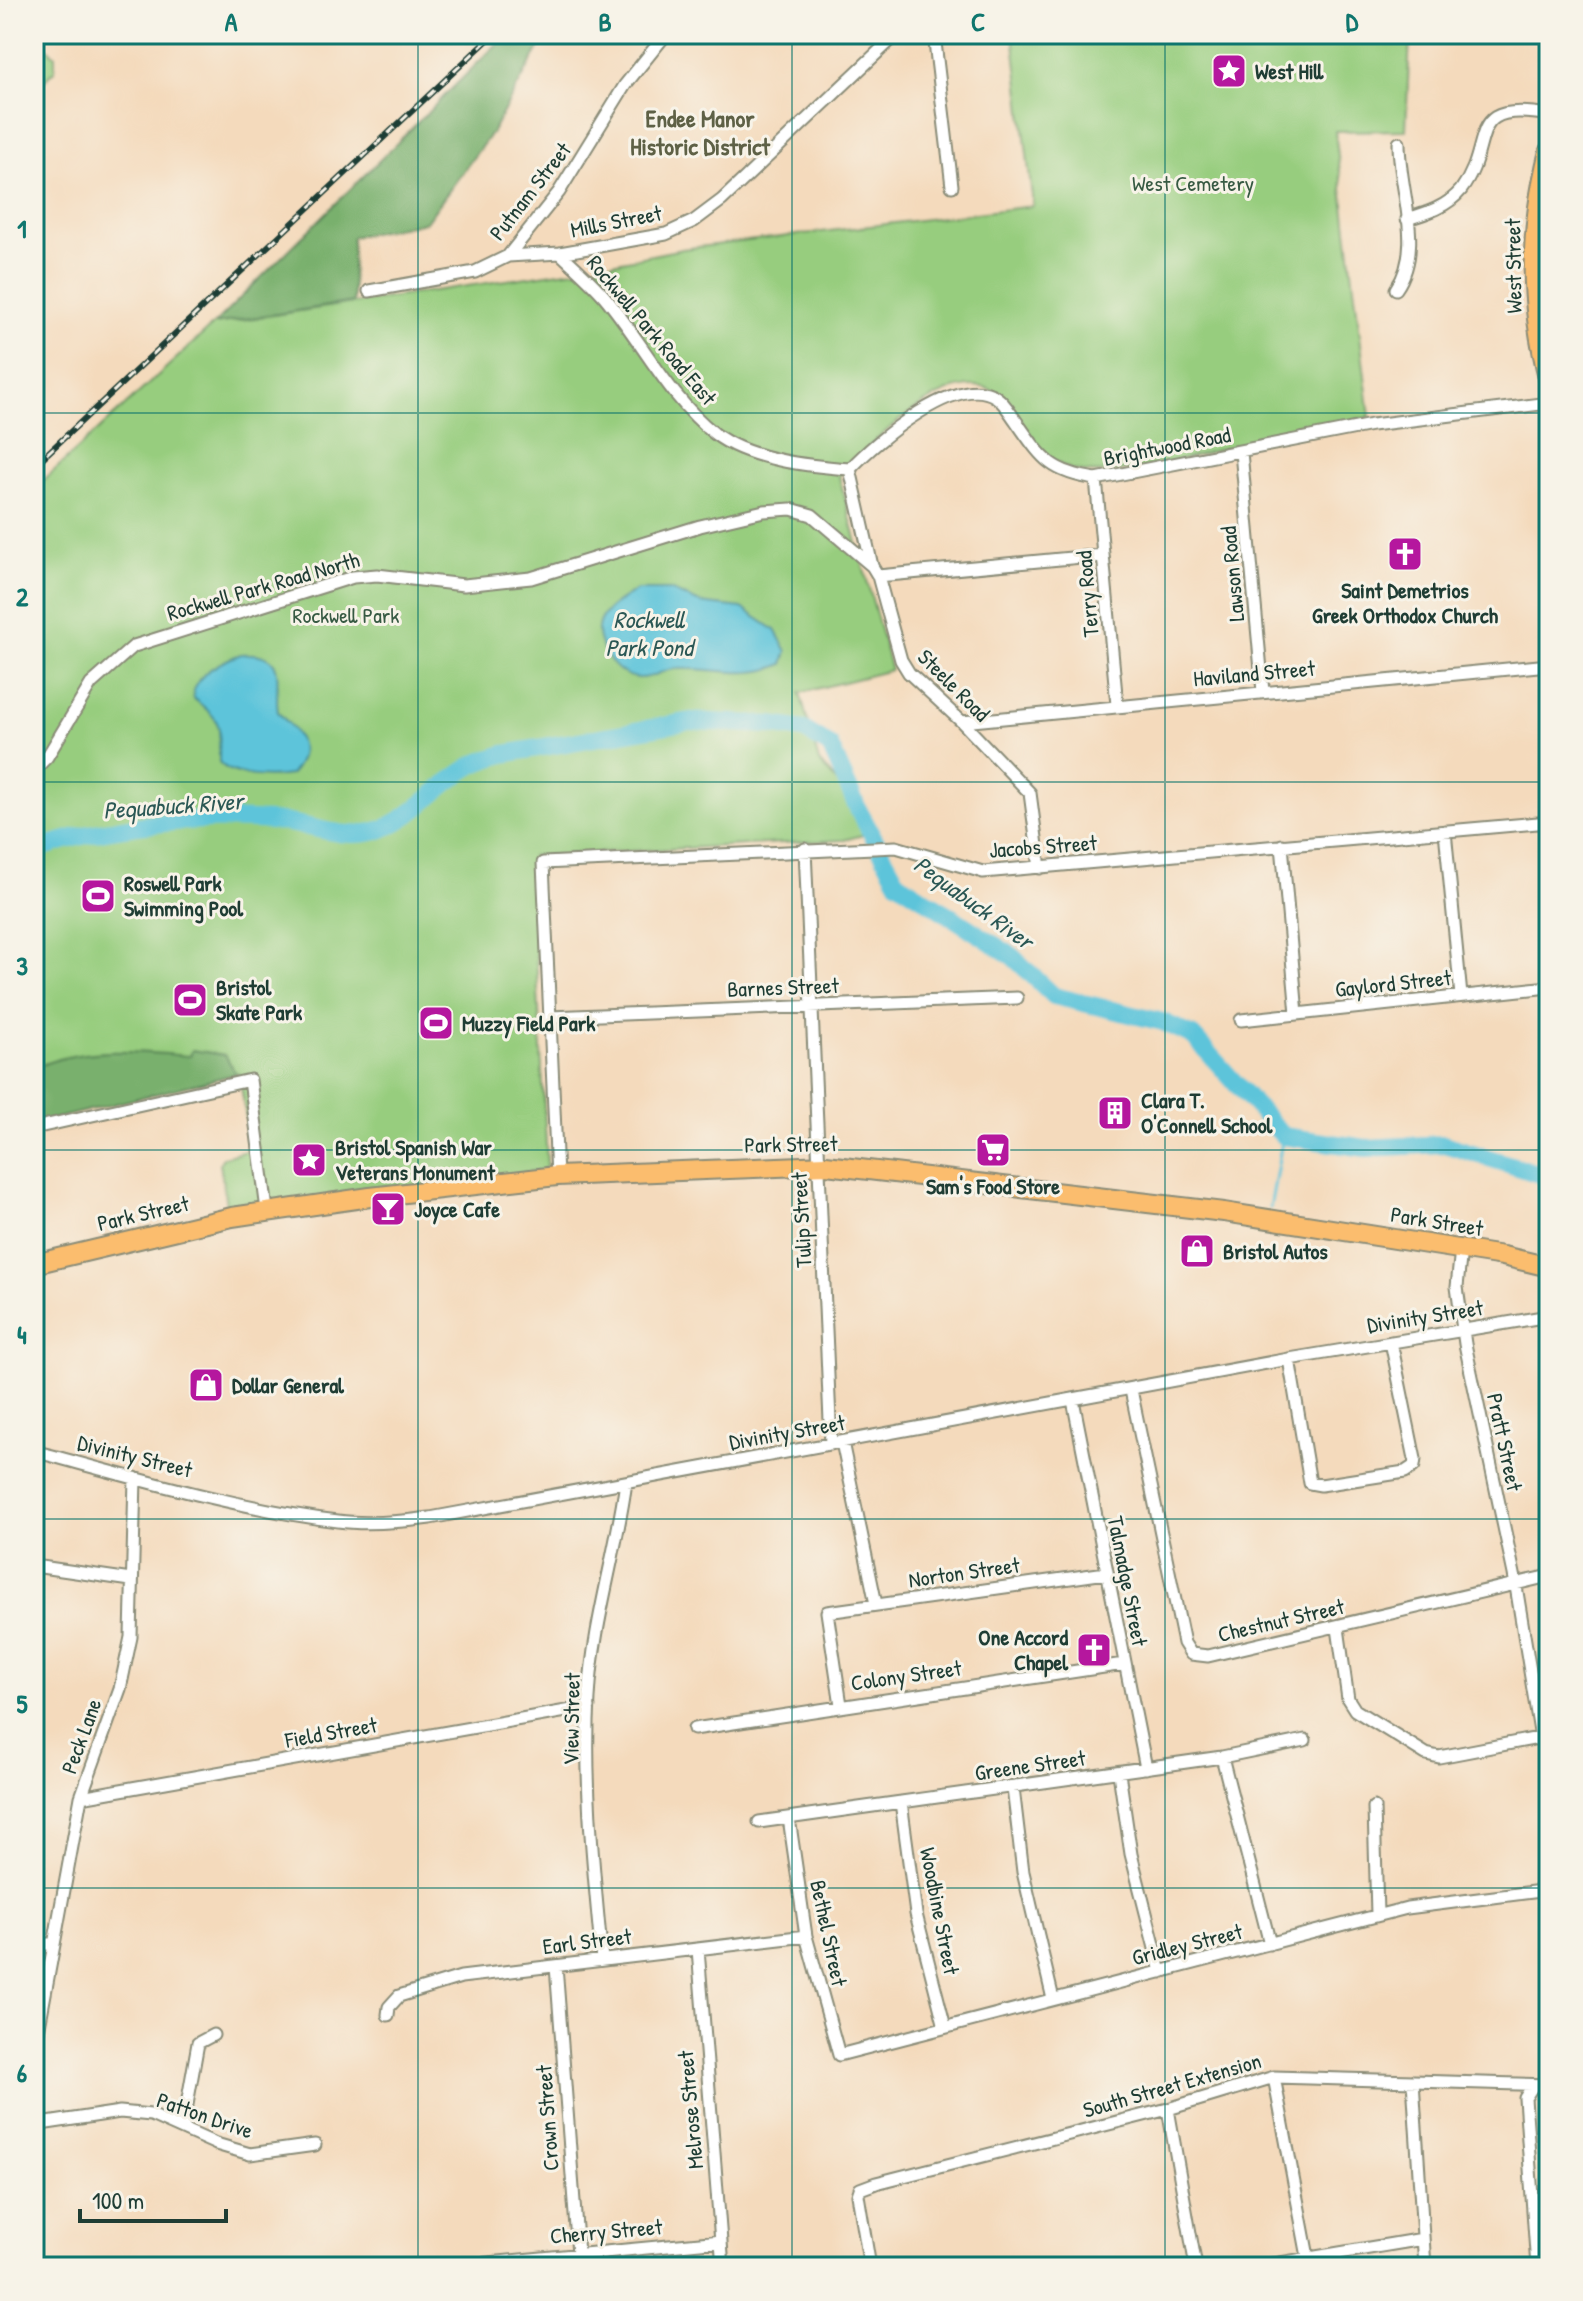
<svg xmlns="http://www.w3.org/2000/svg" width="1583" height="2301" font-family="'Patrick Hand',sans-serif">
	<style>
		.industrial { fill: #c3c6b9 }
		.green { fill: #97cd7e; stroke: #5b8559; stroke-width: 2 }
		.forest { fill: #79b06d; stroke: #4c7650; stroke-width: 2 }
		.water { fill: #5dc4da; stroke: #3e8087; stroke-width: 2 }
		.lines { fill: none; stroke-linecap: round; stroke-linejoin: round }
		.stream { stroke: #5dc4da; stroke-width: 3 }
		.river { stroke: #5dc4da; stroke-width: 18 }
		.minor-casing { stroke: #8a8c78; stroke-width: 15 }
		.primary-casing { stroke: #8a8c78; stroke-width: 22 }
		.trunk-casing { stroke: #8a8c78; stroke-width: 22 }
		.minor { stroke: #fff; stroke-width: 11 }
		.primary { stroke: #fbbd6e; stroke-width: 18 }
		.trunk { stroke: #fbbd6e; stroke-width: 18 }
		.rail-casing { stroke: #1f3d34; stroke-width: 6 }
		.rail { stroke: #f7f3e8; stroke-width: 3; stroke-dasharray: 9; stroke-linecap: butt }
		.grid { fill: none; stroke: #0f766e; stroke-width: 2; stroke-opacity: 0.55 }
		.labels { text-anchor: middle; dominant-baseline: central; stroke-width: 6; stroke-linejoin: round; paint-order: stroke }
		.poi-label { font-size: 22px; font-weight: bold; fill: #1f3d34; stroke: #f7f3e8; text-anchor: start }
		.park-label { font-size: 22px; fill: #375a43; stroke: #f7f3e8 }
		.street-label { font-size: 22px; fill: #1f3d34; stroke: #f7f3e8 }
		.neighbourhood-label { font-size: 24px; font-weight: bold; fill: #5e6146; stroke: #f7f3e8 }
		.water-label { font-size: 24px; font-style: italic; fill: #2b5855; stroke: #f7f3e8 }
		.neatline { fill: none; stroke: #0f766e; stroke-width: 3 }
		.grid-label { font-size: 26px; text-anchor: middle; font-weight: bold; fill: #0f766e }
	</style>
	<rect width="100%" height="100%" fill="#f7f3e8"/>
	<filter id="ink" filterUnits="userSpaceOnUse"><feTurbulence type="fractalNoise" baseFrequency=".0125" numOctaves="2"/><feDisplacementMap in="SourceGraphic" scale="16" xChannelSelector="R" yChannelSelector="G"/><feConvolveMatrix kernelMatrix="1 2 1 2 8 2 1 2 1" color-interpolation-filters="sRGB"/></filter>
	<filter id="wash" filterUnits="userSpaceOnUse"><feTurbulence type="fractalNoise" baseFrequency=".006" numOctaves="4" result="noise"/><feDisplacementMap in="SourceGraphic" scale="32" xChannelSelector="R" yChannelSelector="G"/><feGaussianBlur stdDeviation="1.8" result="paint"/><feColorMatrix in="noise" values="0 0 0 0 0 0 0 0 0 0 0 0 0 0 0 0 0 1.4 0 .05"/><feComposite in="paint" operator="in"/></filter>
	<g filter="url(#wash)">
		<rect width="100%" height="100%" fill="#f4dabc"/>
		<!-- industrial -->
		<path class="industrial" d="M 1549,183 L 1549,396 L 1544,397 L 1528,322 L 1525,225 L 1532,184 Z"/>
		<!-- green -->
		<path class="green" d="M 34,34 L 55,56 L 55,70 L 38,87 L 34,87 Z
			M 1013,34 L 1410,34 L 1406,130 L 1335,131 L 1370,417 C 1329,425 1286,433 1245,443 C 1197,454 1132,477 1083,472 C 1044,468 1027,425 1004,400 C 960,351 869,445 839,476 L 891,670 L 800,693 L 819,762 L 856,803 L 863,835 L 844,840 L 531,856 L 547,1164 L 544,1170 L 227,1212 L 220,1163 L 223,1157 L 251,1150 L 239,1073 L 34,1123 L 34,489 L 214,324 L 587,268 L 682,249 L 1033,206 Z"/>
		<!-- forest -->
		<path class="forest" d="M 507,34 L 547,34 L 492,132 L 426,222 L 352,237 L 353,302 L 214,324 Z
			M 192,1050 L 225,1055 L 236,1074 L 34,1124 L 34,1068 C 83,1045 137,1052 190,1056 Z"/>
		<!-- water -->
		<path class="water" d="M 637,590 L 670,590 L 700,603 L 742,608 L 775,630 L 787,651 L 783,664 C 747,681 711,666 674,669 C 662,670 652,679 639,678 C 626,677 616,669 609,659 C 583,622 606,609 637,590 Z
			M 241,654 C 292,651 273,683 278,712 C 297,733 314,749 290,775 C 271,778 232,778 219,762 C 219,724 225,723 193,698 C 192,675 222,661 241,654 Z"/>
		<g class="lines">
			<!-- stream -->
			<path class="stream" d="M 1270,1208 L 1283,1136"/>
			<!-- river -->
			<path class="river" d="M 34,851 C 99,824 212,815 282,822 C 313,826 341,839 373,832 C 412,822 440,782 475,764 C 484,760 494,757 504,754 L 691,721 L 771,725 L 804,730 L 830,746 L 859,811 L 898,882 L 1012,956 L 1054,996 L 1163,1022 L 1193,1036 L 1283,1136 L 1366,1148 L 1444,1144 L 1549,1177"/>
		</g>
	</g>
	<g filter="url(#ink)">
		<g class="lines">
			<defs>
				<path id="minor" d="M 934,34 L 952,186
					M 1407,219 C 1427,213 1447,207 1461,190 C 1496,143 1462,100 1549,115
					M 560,253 C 575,267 590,280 604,296 C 642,341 668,397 715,434 C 749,460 809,466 850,469
					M 508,256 L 560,253 L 666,234 L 694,221 L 722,200 L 897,34
					M 1396,289 C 1425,248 1399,191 1399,143
					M 369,291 L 475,272 L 508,256 L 559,192 L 625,85 L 666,34
					M 1241,452 L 1263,692
					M 850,469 C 876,441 958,371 996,397 C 1005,403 1010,413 1016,421 C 1042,458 1049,472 1096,479 L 1372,425 L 1549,403
					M 850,469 L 872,566 L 878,576 L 901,660 L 909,673 L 962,722 L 1030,793 L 1040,868
					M 1096,479 L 1117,705
					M 878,576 L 1103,555
					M 962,722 L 1549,665
					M 34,770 L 47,757 L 91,684 L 134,646 L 353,577 L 377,575 L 464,585 L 531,578 L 700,526 L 764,511 L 791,509 L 812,515 L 872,566
					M 1445,831 L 1461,996
					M 1282,845 L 1297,1014
					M 805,849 L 831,1444
					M 550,1017 L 1017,998
					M 1241,1020 L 1549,987
					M 34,1128 L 250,1080 L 267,1210
					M 557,1176 L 543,863 L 896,847 L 983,872 L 1549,822
					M 1461,1249 L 1457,1287 L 1465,1344 L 1514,1574 L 1541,1738
					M 1289,1359 L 1310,1483 L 1321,1485 L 1405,1472 L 1414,1466 L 1415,1459 L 1391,1342
					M 1131,1390 L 1184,1643 L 1191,1654 L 1208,1656 L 1549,1576
					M 1073,1400 L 1146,1768
					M 842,1442 L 876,1604
					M 34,1451 C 131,1477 239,1509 338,1521 C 368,1525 400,1522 430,1518 L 1289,1359 L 1549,1316
					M 34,1566 L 131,1580
					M 1338,1628 L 1348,1699 L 1355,1710 L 1426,1754 L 1439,1757 L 1549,1736
					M 841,1705 L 827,1612 L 1106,1573
					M 694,1729 L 1124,1664
					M 1222,1757 L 1270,1944
					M 1119,1773 L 1131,1854 L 1161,1972
					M 1013,1788 L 1023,1872 L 1053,1999
					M 81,1797 L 589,1707
					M 901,1802 L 916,1914 L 945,2027
					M 1374,1807 L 1377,1915
					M 789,1818 L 806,1936 L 839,2055 L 1407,1908 L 1549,1890
					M 759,1822 L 1222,1757 L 1305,1740
					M 34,1944 L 52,1944
					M 698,1949 L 723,2267
					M 602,1960 C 594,1874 584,1784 589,1698 C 593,1624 616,1555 626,1482
					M 556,1966 L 579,2267
					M 388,2015 L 389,2007 L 399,1996 L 461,1977 L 806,1936
					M 34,2054 L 81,1797 L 120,1689 L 131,1637 L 135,1478
					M 1274,2077 L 1308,2257
					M 1413,2081 L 1425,2267
					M 1532,2087 L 1525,2098 L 1537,2267
					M 1168,2109 L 1196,2267
					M 34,2125 L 120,2112 L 151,2115 L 216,2144 L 250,2154 L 315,2145
					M 183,2127 L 198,2043 L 213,2035
					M 446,2267 L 721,2241
					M 870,2267 L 858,2195 L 860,2189 L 876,2183 L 1168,2109 L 1274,2077 L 1549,2085
					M 1256,2267 L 1423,2239"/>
				<path id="primary" d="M 1549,151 C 1529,232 1528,299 1549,381"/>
				<path id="trunk" d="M 34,1264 L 232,1217 L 370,1197 L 557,1176 L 826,1165 L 1224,1212 L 1503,1256 L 1549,1267"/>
			</defs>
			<!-- minor casing -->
			<use href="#minor" class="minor-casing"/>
			<!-- primary casing -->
			<use href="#primary" class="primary-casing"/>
			<!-- trunk casing -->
			<use href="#trunk" class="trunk-casing"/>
			<!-- minor -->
			<use href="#minor" class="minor"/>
			<!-- primary -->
			<use href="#primary" class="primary"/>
			<!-- trunk -->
			<use href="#trunk" class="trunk"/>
			<defs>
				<path id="rail" d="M 34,466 L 494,34"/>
			</defs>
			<!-- rail casing -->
			<use href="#rail" class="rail-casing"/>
			<!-- rail -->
			<use href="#rail" class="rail"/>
		</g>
	</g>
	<!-- grid -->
	<path class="grid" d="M 418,34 L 418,2267M 792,34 L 792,2267M 1165,34 L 1165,2267M 34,413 L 1549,413M 34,782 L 1549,782M 34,1150 L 1549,1150M 34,1519 L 1549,1519M 34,1888 L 1549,1888"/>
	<!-- icons -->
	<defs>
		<symbol id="sight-square" viewBox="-11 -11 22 22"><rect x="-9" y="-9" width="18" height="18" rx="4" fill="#b5179e" stroke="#f7f3e8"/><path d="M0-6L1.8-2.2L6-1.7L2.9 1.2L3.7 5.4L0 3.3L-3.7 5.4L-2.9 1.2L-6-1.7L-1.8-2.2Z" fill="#fff"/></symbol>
		<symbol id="church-square" viewBox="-11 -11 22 22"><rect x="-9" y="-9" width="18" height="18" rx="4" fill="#b5179e" stroke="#f7f3e8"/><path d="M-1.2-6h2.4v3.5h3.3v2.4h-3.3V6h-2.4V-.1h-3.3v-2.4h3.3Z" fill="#fff"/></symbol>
		<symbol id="stadium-square" viewBox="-11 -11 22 22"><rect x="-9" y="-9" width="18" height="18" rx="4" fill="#b5179e" stroke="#f7f3e8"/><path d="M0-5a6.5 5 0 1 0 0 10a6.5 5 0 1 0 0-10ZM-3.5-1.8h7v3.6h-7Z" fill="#fff"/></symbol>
		<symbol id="building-square" viewBox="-11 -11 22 22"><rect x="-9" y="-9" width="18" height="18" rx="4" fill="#b5179e" stroke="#f7f3e8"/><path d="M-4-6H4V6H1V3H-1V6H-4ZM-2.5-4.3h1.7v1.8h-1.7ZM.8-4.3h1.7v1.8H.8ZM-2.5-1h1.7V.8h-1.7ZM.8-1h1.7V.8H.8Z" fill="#fff"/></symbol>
		<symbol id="supermarket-square" viewBox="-11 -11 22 22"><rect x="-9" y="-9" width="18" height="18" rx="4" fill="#b5179e" stroke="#f7f3e8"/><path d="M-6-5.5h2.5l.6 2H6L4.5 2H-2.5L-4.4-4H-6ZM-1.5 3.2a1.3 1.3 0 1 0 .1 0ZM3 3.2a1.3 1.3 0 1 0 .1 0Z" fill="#fff"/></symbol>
		<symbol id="bar-square" viewBox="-11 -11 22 22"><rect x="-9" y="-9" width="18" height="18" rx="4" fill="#b5179e" stroke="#f7f3e8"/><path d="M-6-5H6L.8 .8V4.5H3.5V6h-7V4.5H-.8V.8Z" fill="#fff"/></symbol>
		<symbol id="shop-square" viewBox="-11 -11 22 22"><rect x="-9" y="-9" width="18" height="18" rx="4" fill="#b5179e" stroke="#f7f3e8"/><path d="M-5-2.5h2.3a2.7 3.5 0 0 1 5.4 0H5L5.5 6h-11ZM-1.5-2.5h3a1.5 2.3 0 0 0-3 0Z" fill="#fff"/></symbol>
	</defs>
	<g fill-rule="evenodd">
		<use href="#sight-square" x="1209" y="51" width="40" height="40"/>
		<use href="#church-square" x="1385" y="534" width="40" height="40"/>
		<use href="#stadium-square" x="78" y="876" width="40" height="40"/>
		<use href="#stadium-square" x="170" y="980" width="40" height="40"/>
		<use href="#stadium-square" x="416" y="1003" width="40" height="40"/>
		<use href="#building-square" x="1095" y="1093" width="40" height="40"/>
		<use href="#supermarket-square" x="973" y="1130" width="40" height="40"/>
		<use href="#sight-square" x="289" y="1140" width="40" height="40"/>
		<use href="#bar-square" x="368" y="1189" width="40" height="40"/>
		<use href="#shop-square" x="1177" y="1231" width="40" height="40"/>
		<use href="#shop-square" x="186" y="1365" width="40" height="40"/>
		<use href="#church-square" x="1074" y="1630" width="40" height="40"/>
	</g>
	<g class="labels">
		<!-- poi labels -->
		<g class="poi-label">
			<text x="1255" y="71">West Hill</text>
			<text x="1405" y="590" text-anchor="middle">Saint Demetrios<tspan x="1405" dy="25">Greek Orthodox Church</tspan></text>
			<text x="124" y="883">Roswell Park<tspan x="124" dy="25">Swimming Pool</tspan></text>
			<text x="216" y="987">Bristol<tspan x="216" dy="25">Skate Park</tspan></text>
			<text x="462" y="1023">Muzzy Field Park</text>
			<text x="1141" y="1100">Clara T.<tspan x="1141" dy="25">O'Connell School</tspan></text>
			<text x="335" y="1147">Bristol Spanish War<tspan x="335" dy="25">Veterans Monument</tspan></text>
			<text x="993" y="1186" text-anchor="middle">Sam's Food Store</text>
			<text x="414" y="1209">Joyce Cafe</text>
			<text x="1223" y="1251">Bristol Autos</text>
			<text x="232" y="1385">Dollar General</text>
			<text x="1068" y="1637" text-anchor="end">One Accord<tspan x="1068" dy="25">Chapel</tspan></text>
		</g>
		<!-- park labels -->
		<g class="park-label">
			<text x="1193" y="183">West Cemetery</text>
			<text x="346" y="615">Rockwell Park</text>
		</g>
		<!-- street labels -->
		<g class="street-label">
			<text transform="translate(530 191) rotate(-52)">Putnam Street</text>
			<text transform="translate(616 221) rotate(-11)">Mills Street</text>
			<text transform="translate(1513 266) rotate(-91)">West Street</text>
			<text transform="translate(652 330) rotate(50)">Rockwell Park Road East</text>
			<text transform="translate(1167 446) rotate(-11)">Brightwood Road</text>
			<text transform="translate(1232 574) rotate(-95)">Lawson Road</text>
			<text transform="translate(263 586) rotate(-16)">Rockwell Park Road North</text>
			<text transform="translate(1087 594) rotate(-95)">Terry Road</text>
			<text transform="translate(1254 673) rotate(-5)">Haviland Street</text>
			<text transform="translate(954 685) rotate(45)">Steele Road</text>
			<text transform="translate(1043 846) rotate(-4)">Jacobs Street</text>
			<text transform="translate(1393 983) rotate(-6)">Gaylord Street</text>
			<text transform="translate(783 987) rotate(-2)">Barnes Street</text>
			<text transform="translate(791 1144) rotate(-1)">Park Street</text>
			<text transform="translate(143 1213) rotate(-13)">Park Street</text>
			<text transform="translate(801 1220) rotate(-93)">Tulip Street</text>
			<text transform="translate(1437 1221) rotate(9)">Park Street</text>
			<text transform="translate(1425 1316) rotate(-9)">Divinity Street</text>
			<text transform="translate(787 1432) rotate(-10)">Divinity Street</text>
			<text transform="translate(1505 1442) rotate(78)">Pratt Street</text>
			<text transform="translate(135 1456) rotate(14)">Divinity Street</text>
			<text transform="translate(964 1572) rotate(-8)">Norton Street</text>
			<text transform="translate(1128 1581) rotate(79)">Talmadge Street</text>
			<text transform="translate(1281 1620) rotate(-13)">Chestnut Street</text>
			<text transform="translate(906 1675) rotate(-8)">Colony Street</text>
			<text transform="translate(571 1719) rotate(-89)">View Street</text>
			<text transform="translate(331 1732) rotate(-10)">Field Street</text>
			<text transform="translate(81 1736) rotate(-70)">Peck Lane</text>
			<text transform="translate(1030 1765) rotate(-8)">Greene Street</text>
			<text transform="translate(940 1911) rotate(79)">Woodbine Street</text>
			<text transform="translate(829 1933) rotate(78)">Bethel Street</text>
			<text transform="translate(587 1941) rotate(-7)">Earl Street</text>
			<text transform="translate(1187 1944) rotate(-14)">Gridley Street</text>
			<text transform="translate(1172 2085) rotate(-16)">South Street Extension</text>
			<text transform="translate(690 2110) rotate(-95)">Melrose Street</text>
			<text transform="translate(205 2115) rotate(19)">Patton Drive</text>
			<text transform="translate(547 2118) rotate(-94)">Crown Street</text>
			<text transform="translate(606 2231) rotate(-5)">Cherry Street</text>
		</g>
		<!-- neighbourhood labels -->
		<g class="neighbourhood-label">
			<text x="700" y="118">Endee Manor<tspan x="700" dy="28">Historic District</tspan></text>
		</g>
		<!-- water labels -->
		<g class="water-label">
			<text x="649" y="619">Rockwell<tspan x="649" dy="28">Park Pond</tspan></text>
			<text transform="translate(173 805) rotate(-4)">Pequabuck River</text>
			<text transform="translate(974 902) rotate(36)">Pequabuck River</text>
		</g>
	</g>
	<!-- margin -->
	<rect width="1583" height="2301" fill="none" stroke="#f7f3e8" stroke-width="88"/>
	<!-- scale -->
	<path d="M80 2209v12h146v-12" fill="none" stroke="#1f3d34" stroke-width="4"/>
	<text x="92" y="2209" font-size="24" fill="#1f3d34" stroke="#f7f3e8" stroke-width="6" paint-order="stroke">100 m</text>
	<rect x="44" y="44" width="1495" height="2213" class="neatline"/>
	<g class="grid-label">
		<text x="231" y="31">A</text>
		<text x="605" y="31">B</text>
		<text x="978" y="31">C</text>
		<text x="1352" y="31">D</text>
		<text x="22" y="238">1</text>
		<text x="22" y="606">2</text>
		<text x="22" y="975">3</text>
		<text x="22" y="1344">4</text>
		<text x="22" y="1713">5</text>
		<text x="22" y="2082">6</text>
	</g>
</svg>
